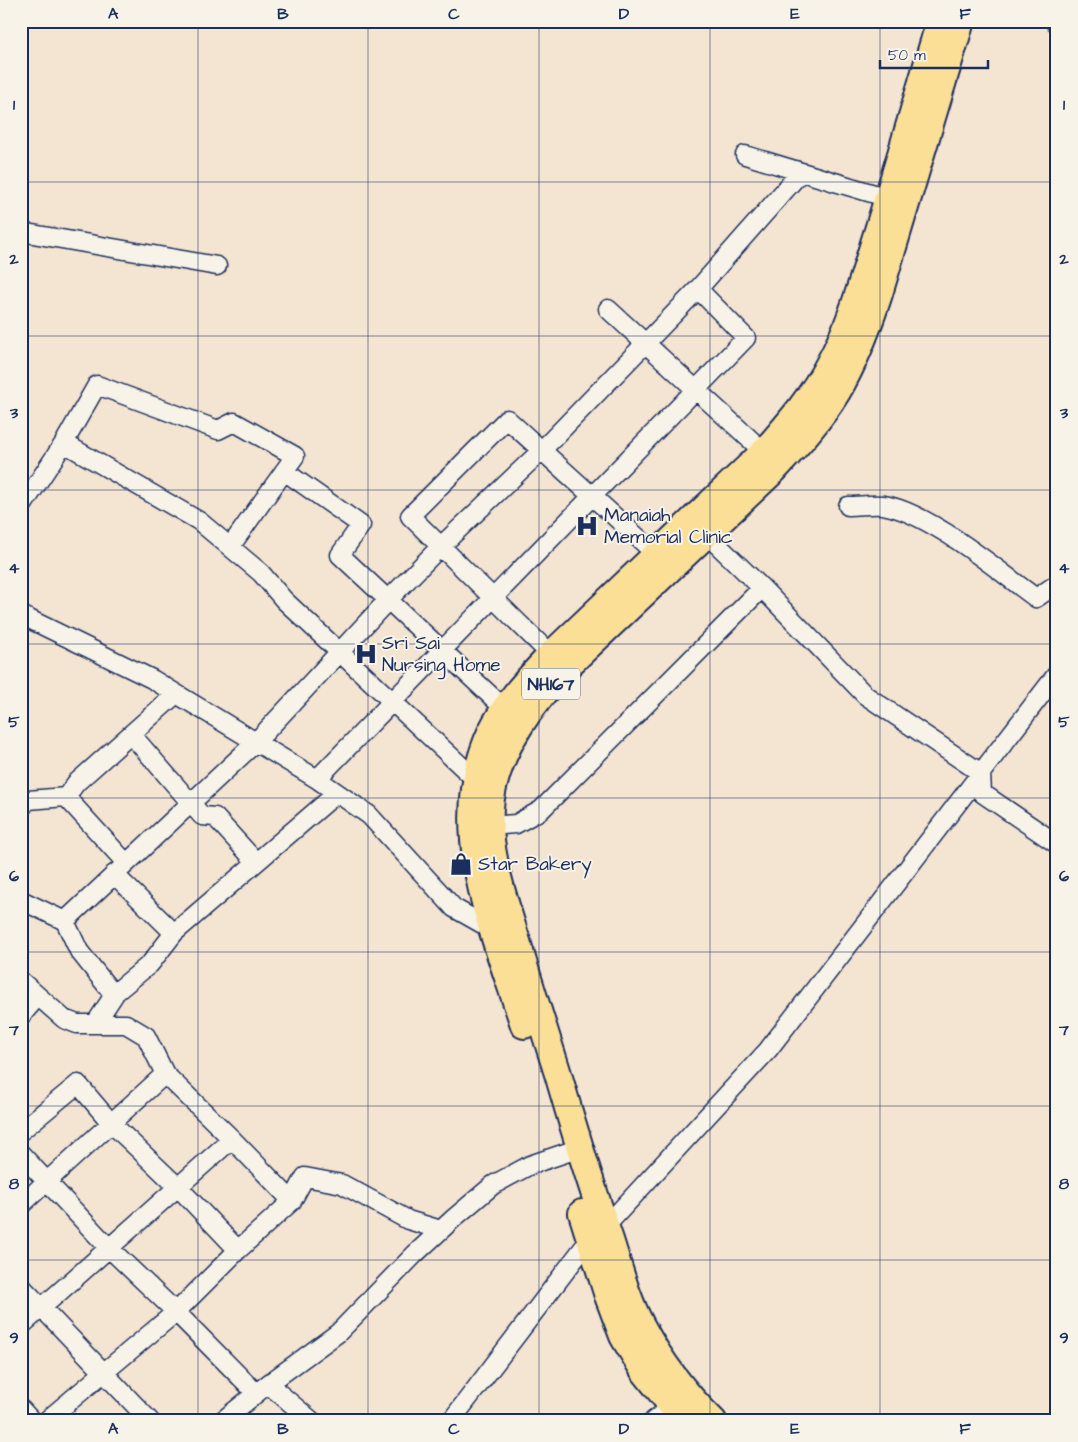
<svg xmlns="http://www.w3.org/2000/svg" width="1078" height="1442" font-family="'Architects Daughter',sans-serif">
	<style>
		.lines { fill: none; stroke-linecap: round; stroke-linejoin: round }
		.minor-casing { stroke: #1b2f5e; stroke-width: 21 }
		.highway-casing { stroke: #1b2f5e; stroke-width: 30 }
		.minor { stroke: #f7f3e8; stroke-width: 18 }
		.highway { stroke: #fbdf96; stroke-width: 26 }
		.grid { fill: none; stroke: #1b2f5e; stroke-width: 1; stroke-opacity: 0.55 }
		.labels { text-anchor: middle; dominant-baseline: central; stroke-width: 4; stroke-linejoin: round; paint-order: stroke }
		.shield { fill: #f7f3e8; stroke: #5d6a87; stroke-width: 1 }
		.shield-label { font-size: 18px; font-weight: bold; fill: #1b2f5e }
		.poi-label { font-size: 19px; fill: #1b2f5e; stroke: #f7f3e8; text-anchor: start }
		.neatline { fill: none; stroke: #1b2f5e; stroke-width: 2 }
		.grid-label { font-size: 16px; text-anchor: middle; font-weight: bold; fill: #1b2f5e }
	</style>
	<rect width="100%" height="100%" fill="#f4e4d2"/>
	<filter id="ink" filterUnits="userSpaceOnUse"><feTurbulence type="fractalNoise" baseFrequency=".02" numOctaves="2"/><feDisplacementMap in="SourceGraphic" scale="10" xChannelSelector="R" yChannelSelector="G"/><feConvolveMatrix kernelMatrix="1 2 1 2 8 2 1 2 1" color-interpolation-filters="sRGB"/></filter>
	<g filter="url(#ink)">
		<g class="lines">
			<defs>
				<path id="minor" d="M 1054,21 L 1057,22
					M 745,155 L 888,198
					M 21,232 L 217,266
					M 608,309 L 764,452
					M 64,443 L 199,521 L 261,573 L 284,600 L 475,779
					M 284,471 L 361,525 L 340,555 L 505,709
					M 848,506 C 859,506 872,504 883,505 C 929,512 997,570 1036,598 L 1054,586 L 1057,587
					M 21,508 L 64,443 L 97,385 L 218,430 L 234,422 L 295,456 L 230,547
					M 700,528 L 762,588 L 865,695 L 981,773 L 982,793 L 1057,844
					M 21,615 L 152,679 L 317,779 L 369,815 L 454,908 L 493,930
					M 551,655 L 410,516 L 507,419 L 656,554
					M 131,734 L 202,816 L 215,817 L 256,862
					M 317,779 L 746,338 L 698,289
					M 66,797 L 126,863
					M 21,808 L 28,800 L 66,797 L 76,783 L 176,694
					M 490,826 L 516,824 L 541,810 L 762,588
					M 114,874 L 174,933
					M 21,900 L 65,921 L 79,951 L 114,995
					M 65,921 L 256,742 L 388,600 L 440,547 L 542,450 L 698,289 L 800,173
					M 21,981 L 64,1019 L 77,1024 L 126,1024 L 146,1036 L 165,1074 L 232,1139 L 292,1201
					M 21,1016 L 38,996
					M 95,1024 L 116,992 L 150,964 L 174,933 L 337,793
					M 21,1131 L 78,1084 L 111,1123 L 178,1187 L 238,1250 L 292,1201 L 305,1177 L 342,1184 L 408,1220 L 441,1230
					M 21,1154 L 109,1248 L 176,1312 L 238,1250
					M 21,1205 L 165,1074
					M 605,1227 L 768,1050 L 1057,674
					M 21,1286 L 150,1421
					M 21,1326 L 232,1139
					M 268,1384 L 312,1421
					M 21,1409 L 32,1421
					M 46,1421 L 176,1312 L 256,1393
					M 222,1421 L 268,1384 L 338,1333 L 415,1254 L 454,1218 L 493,1185 L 530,1165 L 580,1148
					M 451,1421 L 590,1239
					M 653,1421 L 671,1407"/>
				<path id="highway" d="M 524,1025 C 494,933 447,828 491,732 C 505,703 529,678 551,655 L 764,452 C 788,424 812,397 829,364 C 851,325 862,282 875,240 C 898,167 918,94 940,21
					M 582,1213 L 608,1296 L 623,1336 L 644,1371 L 684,1421
					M 713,1421 C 684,1393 660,1361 641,1325 C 627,1299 619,1268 610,1240 C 591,1185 574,1130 558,1074 C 545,1032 531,990 519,948 C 505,902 484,846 491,798 C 499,747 532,704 566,667 L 775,469 C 797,445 820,420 837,392 C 855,362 867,330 878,297 L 961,21"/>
			</defs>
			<!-- minor casing -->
			<use href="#minor" class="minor-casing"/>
			<!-- highway casing -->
			<use href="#highway" class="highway-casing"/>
			<!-- minor -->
			<use href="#minor" class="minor"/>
			<!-- highway -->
			<use href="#highway" class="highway"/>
		</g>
	</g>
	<!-- grid -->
	<path class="grid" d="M 198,21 L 198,1421M 368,21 L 368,1421M 539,21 L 539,1421M 710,21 L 710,1421M 880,21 L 880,1421M 21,182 L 1057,182M 21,336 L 1057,336M 21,490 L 1057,490M 21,644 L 1057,644M 21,798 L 1057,798M 21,952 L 1057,952M 21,1106 L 1057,1106M 21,1260 L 1057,1260"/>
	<!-- icons -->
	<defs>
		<symbol id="hospital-bare" viewBox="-9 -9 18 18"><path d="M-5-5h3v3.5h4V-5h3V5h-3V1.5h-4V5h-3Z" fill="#1b2f5e" stroke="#f7f3e8" stroke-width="2.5" paint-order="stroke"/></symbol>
		<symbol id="shop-bare" viewBox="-9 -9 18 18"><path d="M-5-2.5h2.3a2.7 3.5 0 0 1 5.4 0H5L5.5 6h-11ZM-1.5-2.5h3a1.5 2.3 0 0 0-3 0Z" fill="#1b2f5e" stroke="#f7f3e8" stroke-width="2.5" paint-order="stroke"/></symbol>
	</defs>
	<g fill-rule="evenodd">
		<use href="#hospital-bare" x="571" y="510" width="32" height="32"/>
		<use href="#hospital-bare" x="350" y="638" width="32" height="32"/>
		<use href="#shop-bare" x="445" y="848" width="32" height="32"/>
	</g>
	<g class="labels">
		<!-- shield labels -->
		<rect class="shield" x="522" y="668.5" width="58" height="31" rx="4"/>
		<g class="shield-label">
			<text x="551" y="684">NH167</text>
		</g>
		<!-- poi labels -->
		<g class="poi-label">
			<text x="604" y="515">Manaiah<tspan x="604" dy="22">Memorial Clinic</tspan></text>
			<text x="382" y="643">Sri Sai<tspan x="382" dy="22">Nursing Home</tspan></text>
			<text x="478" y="864">Star Bakery</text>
		</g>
	</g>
	<!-- margin -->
	<rect width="1078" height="1442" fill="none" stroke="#f7f3e8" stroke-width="55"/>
	<!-- scale -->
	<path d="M880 60v8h108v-8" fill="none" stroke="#1b2f5e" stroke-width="2.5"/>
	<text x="888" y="60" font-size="15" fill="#1b2f5e" stroke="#f7f3e8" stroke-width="4" paint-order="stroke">50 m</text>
	<rect x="28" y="28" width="1022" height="1386" class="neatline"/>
	<g class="grid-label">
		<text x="113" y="19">A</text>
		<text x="283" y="19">B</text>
		<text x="454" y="19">C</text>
		<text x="624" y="19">D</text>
		<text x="795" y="19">E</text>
		<text x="965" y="19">F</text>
		<text x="14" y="110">1</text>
		<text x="1064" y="110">1</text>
		<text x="14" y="264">2</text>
		<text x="1064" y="264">2</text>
		<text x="14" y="418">3</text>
		<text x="1064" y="418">3</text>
		<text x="14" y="573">4</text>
		<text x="1064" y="573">4</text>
		<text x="14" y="727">5</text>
		<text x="1064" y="727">5</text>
		<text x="14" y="881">6</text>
		<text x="1064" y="881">6</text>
		<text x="14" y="1035">7</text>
		<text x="1064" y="1035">7</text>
		<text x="14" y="1189">8</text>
		<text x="1064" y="1189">8</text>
		<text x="14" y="1343">9</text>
		<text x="1064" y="1343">9</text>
		<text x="113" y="1434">A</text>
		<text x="283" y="1434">B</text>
		<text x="454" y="1434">C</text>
		<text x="624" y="1434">D</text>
		<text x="795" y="1434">E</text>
		<text x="965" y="1434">F</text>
	</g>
</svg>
